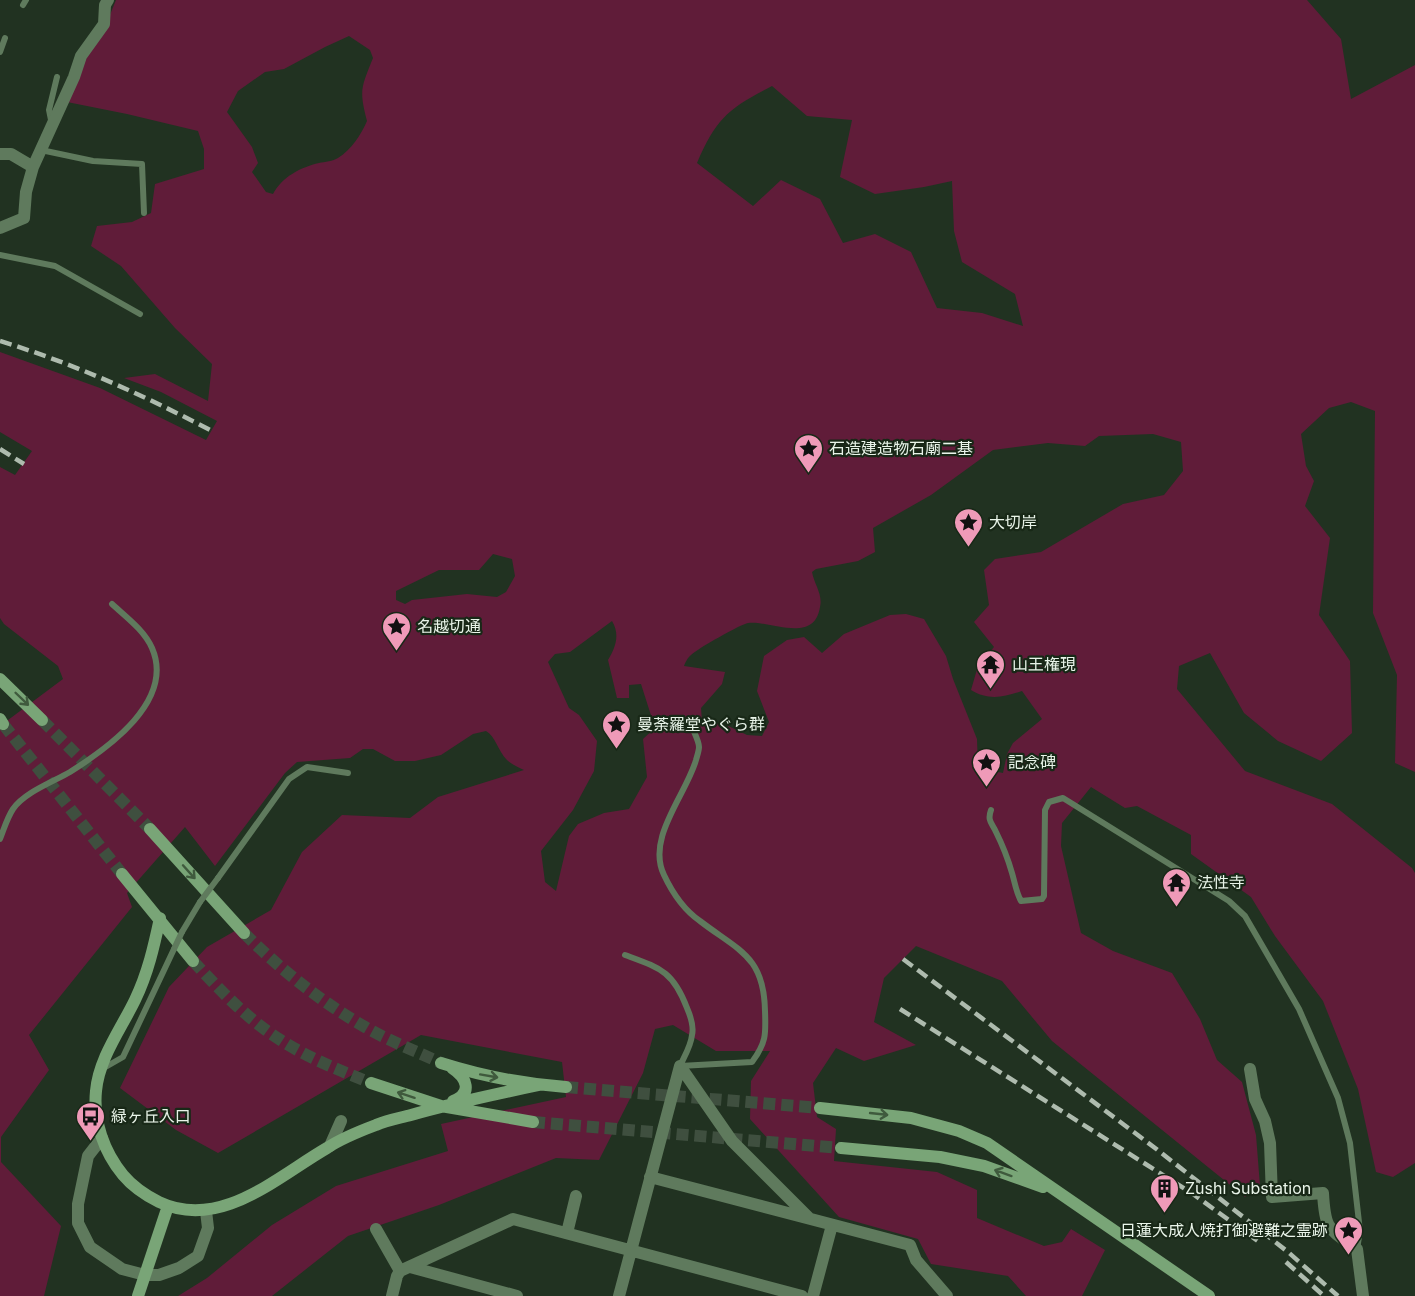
<svg xmlns="http://www.w3.org/2000/svg" width="1415" height="1296" font-family="Inter,'Noto Sans JP',sans-serif">
	<style>
		.green { fill: #601c39; fill-rule: evenodd }
		.lines { fill: none; stroke-linecap: round; stroke-linejoin: round }
		.secondary-tunnel { stroke: #3f4f3f; stroke-width: 12; stroke-dasharray: 12 6; stroke-linecap: butt }
		.lane { stroke: #5f7a5d; stroke-width: 6 }
		.street { stroke: #5f7a5d; stroke-width: 12 }
		.secondary { stroke: #79a577; stroke-width: 12 }
		.rail { stroke: #aebbae; stroke-width: 4.5; stroke-dasharray: 12 6; stroke-linecap: butt }
		.lane-bridge { stroke: #5f7a5d; stroke-width: 6 }
		.oneway { stroke: #3f5a3d }
		.labels { text-anchor: middle; dominant-baseline: central; stroke-width: 4.5; stroke-linejoin: round; paint-order: stroke }
		.poi-label { font-size: 16px; fill: #e9f4e9; stroke: #182817; text-anchor: start }
	</style>
	<rect width="100%" height="100%" fill="#213221"/>
	<!-- green -->
	<path class="green" d="M 116,0 L 1307,0 L 1341,39 L 1351,99 L 1415,65 L 1415,772 L 1395,763 L 1397,675 L 1373,613 L 1375,411 L 1351,402 L 1329,408 L 1301,434 L 1306,466 L 1314,481 L 1305,506 L 1330,538 L 1319,615 L 1350,661 L 1352,733 L 1321,761 L 1278,741 L 1244,713 L 1210,653 L 1179,666 L 1177,689 L 1245,771 L 1332,804 L 1412,868 L 1415,873 L 1415,1163 L 1393,1177 L 1376,1172 L 1358,1089 L 1323,1001 L 1275,936 L 1251,897 L 1191,854 L 1191,835 L 1137,806 L 1125,808 L 1091,787 L 1062,823 L 1061,846 L 1081,933 L 1113,951 L 1172,973 L 1200,1019 L 1217,1060 L 1242,1082 L 1256,1135 L 1260,1186 L 1245,1197 L 1052,1041 L 1002,981 L 916,946 L 884,978 L 874,1022 L 916,1045 L 864,1061 L 836,1048 L 813,1083 L 817,1117 L 836,1129 L 834,1161 L 937,1172 L 977,1190 L 977,1218 L 1044,1246 L 1062,1242 L 1071,1229 L 1105,1250 L 1082,1296 L 1026,1296 L 1008,1276 L 931,1264 L 918,1239 L 839,1217 L 750,1119 L 751,1081 L 770,1051 L 716,1051 L 673,1025 L 655,1029 L 643,1073 L 599,1160 L 556,1158 L 439,1205 L 348,1236 L 272,1296 L 178,1296 L 207,1278 L 272,1225 L 336,1186 L 448,1151 L 441,1124 L 566,1097 L 562,1062 L 421,1035 L 218,1153 L 176,1130 L 120,1088 L 169,987 L 207,947 L 271,910 L 302,852 L 342,815 L 410,818 L 438,797 L 524,770 C 518,767 511,764 507,760 C 498,751 496,737 486,731 L 473,734 L 441,755 L 415,761 L 395,761 L 373,749 L 363,749 L 350,758 L 297,762 L 285,773 L 215,866 L 185,827 L 127,893 L 132,907 L 29,1035 L 49,1070 L 1,1137 L 1,1162 L 61,1226 L 44,1296 L 0,1296 L 0,726 L 63,679 L 58,666 L 4,624 L 0,618 L 0,467 L 15,475 L 32,451 L 0,432 L 0,352 L 100,388 L 206,440 L 217,421 L 161,392 L 124,378 L 155,374 L 208,401 L 212,364 L 175,328 L 121,266 L 91,246 L 97,226 L 132,222 L 151,213 L 155,184 L 204,169 L 204,149 L 198,131 L 127,114 L 67,102 L 74,70 L 105,27 ZM 349,36 L 370,50 L 373,58 C 361,88 359,90 367,121 C 361,135 351,150 338,158 C 333,161 325,162 319,163 C 301,167 282,177 273,194 L 266,192 L 252,172 L 258,163 L 252,147 L 227,112 L 238,91 L 265,72 L 284,69 L 325,47 ZM 772,86 L 807,116 L 852,120 L 840,177 L 875,194 L 924,187 L 952,181 L 954,231 L 962,262 L 1015,294 L 1023,326 L 982,313 L 937,308 L 911,252 L 875,234 L 843,243 L 820,199 L 781,180 L 753,206 L 697,163 C 716,118 729,108 772,86 ZM 1153,434 L 1181,442 L 1183,471 L 1164,495 L 1123,504 L 1041,552 L 995,559 L 984,570 L 989,605 L 974,622 L 994,647 L 978,666 L 971,690 C 989,701 1004,697 1022,691 L 1042,719 L 1013,743 L 1007,754 L 1003,773 L 978,768 L 977,739 L 953,679 L 946,656 L 924,619 L 906,614 L 890,615 L 844,634 L 822,653 L 804,637 L 787,640 L 764,656 L 757,691 L 769,722 L 762,736 L 747,735 L 724,724 L 702,722 L 701,708 L 722,684 L 725,672 L 684,666 C 685,663 688,657 691,655 C 697,649 741,624 748,623 C 770,620 814,645 820,607 C 823,594 814,584 812,572 L 816,569 L 858,561 L 875,552 L 873,528 L 931,495 L 993,450 L 1048,443 L 1085,446 L 1099,436 ZM 493,554 L 512,559 L 515,576 L 506,592 L 497,597 L 467,594 L 412,600 L 405,604 L 396,600 L 396,591 L 439,570 L 479,570 ZM 612,621 C 620,634 616,647 608,660 L 617,698 L 629,698 L 629,685 L 641,684 L 655,728 L 643,739 L 647,777 L 629,809 L 604,813 L 578,824 L 569,836 L 556,891 L 545,882 L 541,851 L 573,810 L 594,771 L 597,741 L 579,715 L 569,708 L 548,662 L 555,654 L 570,652 Z"/>
	<g class="lines">
		<!-- secondary-tunnel -->
		<path class="secondary-tunnel" d="M 42,720 L 150,829
			M 3,724 L 122,874
			M 244,933 C 280,969 320,1001 365,1027 C 389,1041 416,1051 441,1063
			M 193,961 C 219,989 246,1018 279,1039 C 308,1058 339,1070 371,1083
			M 566,1087 L 820,1108
			M 533,1122 L 841,1148"/>
		<!-- lane -->
		<path class="lane" d="M 23,5 L 26,0
			M 0,52 L 5,38
			M 51,120 L 49,110 L 57,77
			M 41,150 L 93,161 L 142,164 L 144,213
			M 0,255 L 55,266 L 140,314
			M 991,810 C 987,821 992,823 996,832 C 1003,846 1008,859 1012,873 C 1015,883 1016,892 1021,901 L 1042,899 L 1044,896 L 1045,810 L 1049,802 L 1063,798 L 1229,901 L 1245,916 L 1299,1009 L 1338,1098 L 1350,1143 L 1360,1231 L 1357,1249
			M 0,839 C 4,829 7,818 13,809 C 25,792 53,782 70,772 C 108,748 175,701 152,648 C 144,630 126,617 112,604
			M 218,878 L 289,779 L 307,767 L 348,773
			M 182,932 L 200,902
			M 625,955 C 660,968 673,971 687,1008 C 690,1015 694,1027 692,1035 C 691,1046 684,1057 680,1066 L 752,1062 C 766,1043 766,1035 765,1011 C 764,956 739,951 700,921 C 684,910 672,892 664,875 C 646,838 686,795 696,760 C 697,756 699,751 699,747 C 699,740 692,729 690,721
			M 102,1069 L 123,1057 L 174,949"/>
		<!-- street -->
		<path class="street" d="M 0,154 L 11,154 L 33,167 L 74,77 L 81,56 L 104,24 L 105,5 L 108,0
			M 0,228 L 24,218 L 26,192 L 33,167
			M 680,1066 L 732,1141 L 809,1218
			M 1250,1069 L 1255,1099 L 1265,1121 L 1270,1143 L 1272,1197 L 1323,1193 C 1325,1230 1328,1228 1357,1249 L 1363,1296
			M 102,1138 L 88,1156 L 78,1204 L 78,1223 L 90,1247 L 122,1269 L 145,1275 L 159,1275 L 179,1268 L 198,1256 L 208,1228 L 206,1211
			M 330,1146 L 341,1121
			M 650,1177 L 910,1245 L 916,1260 L 947,1296
			M 376,1229 L 400,1271
			M 567,1233 L 576,1196
			M 410,1267 L 517,1296
			M 392,1296 L 397,1276 L 400,1271 L 513,1219 L 802,1296
			M 619,1296 L 680,1066
			M 813,1296 L 832,1225"/>
		<!-- secondary -->
		<path class="secondary" d="M 0,679 L 42,720
			M 0,719 L 3,724
			M 150,829 L 244,933
			M 122,874 L 193,961
			M 160,918 C 154,946 148,973 135,1000 C 121,1029 99,1058 96,1091 C 93,1121 104,1152 123,1175 C 133,1187 145,1195 159,1202 C 220,1231 277,1177 327,1148 C 342,1138 360,1131 376,1125 C 387,1120 400,1118 411,1115 C 453,1103 496,1094 539,1085
			M 441,1063 C 482,1076 523,1084 566,1087
			M 452,1068 C 467,1078 473,1093 453,1101
			M 371,1083 L 441,1106 L 533,1122
			M 820,1108 L 911,1118 L 959,1131 L 987,1143 L 1209,1296
			M 841,1148 L 940,1157 L 984,1166 L 1043,1187
			M 138,1296 L 168,1206"/>
		<!-- rail -->
		<path class="rail" d="M 0,341 C 75,364 143,395 212,431
			M 0,449 L 24,464
			M 903,959 L 1155,1148 L 1288,1252 L 1338,1296
			M 900,1009 L 1193,1194 L 1262,1244
			M 1286,1262 L 1324,1296"/>
		<!-- lane-bridge -->
		<path class="lane-bridge" d="M 200,902 L 218,878
			M 174,949 L 182,932"/>
	</g>
	<!-- one-way arrows -->
	<defs><path id="oneway-shaft" d="M-6 0H5M1.5-3L5.5 0L1.5 3" fill="none" stroke-width="1.6" stroke-linecap="round" stroke-linejoin="round" transform="scale(1.5)"/></defs>
	<g class="oneway">
		<use href="#oneway-shaft" transform="translate(22 699) rotate(44)"/>
		<use href="#oneway-shaft" transform="translate(189 872) rotate(48)"/>
		<use href="#oneway-shaft" transform="translate(489 1076) rotate(10)"/>
		<use href="#oneway-shaft" transform="translate(406 1095) rotate(-162)"/>
		<use href="#oneway-shaft" transform="translate(879 1114) rotate(6)"/>
		<use href="#oneway-shaft" transform="translate(1003 1173) rotate(-160)"/>
	</g>
	<!-- icons -->
	<defs>
		<symbol id="sight-pin" viewBox="-11 -11 22 30"><path d="M0 17L-7.5 6A9.5 9.5 0 1 1 7.5 6Z" fill="#ef9ab8" stroke="#182817"/><path d="M0-6L1.8-2.2L6-1.7L2.9 1.2L3.7 5.4L0 3.3L-3.7 5.4L-2.9 1.2L-6-1.7L-1.8-2.2Z" fill="#111"/></symbol>
		<symbol id="temple-pin" viewBox="-11 -11 22 30"><path d="M0 17L-7.5 6A9.5 9.5 0 1 1 7.5 6Z" fill="#ef9ab8" stroke="#182817"/><path d="M0-6L5-2H3V0L6.5 2.5H4V6H1.5V3h-3V6H-4V2.5H-6.5L-3 0V-2H-5Z" fill="#111"/></symbol>
		<symbol id="bus-pin" viewBox="-11 -11 22 30"><path d="M0 17L-7.5 6A9.5 9.5 0 1 1 7.5 6Z" fill="#ef9ab8" stroke="#182817"/><path d="M-5-6H5V4H4V6H2V4H-2V6H-4V4H-5ZM-3.5-4V0h7V-4ZM-3.5 1.2v1.5H-2V1.2ZM2 1.2v1.5H3.5V1.2Z" fill="#111"/></symbol>
		<symbol id="building-pin" viewBox="-11 -11 22 30"><path d="M0 17L-7.5 6A9.5 9.5 0 1 1 7.5 6Z" fill="#ef9ab8" stroke="#182817"/><path d="M-4-6H4V6H1V3H-1V6H-4ZM-2.5-4.3h1.7v1.8h-1.7ZM.8-4.3h1.7v1.8H.8ZM-2.5-1h1.7V.8h-1.7ZM.8-1h1.7V.8H.8Z" fill="#111"/></symbol>
	</defs>
	<g fill-rule="evenodd">
		<use href="#sight-pin" x="792" y="432" width="33" height="45"/>
		<use href="#sight-pin" x="952" y="506" width="33" height="45"/>
		<use href="#sight-pin" x="380" y="610" width="33" height="45"/>
		<use href="#temple-pin" x="974" y="648" width="33" height="45"/>
		<use href="#sight-pin" x="600" y="708" width="33" height="45"/>
		<use href="#sight-pin" x="970" y="746" width="33" height="45"/>
		<use href="#temple-pin" x="1160" y="866" width="33" height="45"/>
		<use href="#bus-pin" x="74" y="1100" width="33" height="45"/>
		<use href="#building-pin" x="1148" y="1172" width="33" height="45"/>
		<use href="#sight-pin" x="1332" y="1214" width="33" height="45"/>
	</g>
	<g class="labels">
		<!-- poi labels -->
		<g class="poi-label">
			<text x="829" y="448">石造建造物石廟二基</text>
			<text x="989" y="522">大切岸</text>
			<text x="417" y="626">名越切通</text>
			<text x="1012" y="664">山王権現</text>
			<text x="637" y="724">曼荼羅堂やぐら群</text>
			<text x="1008" y="762">記念碑</text>
			<text x="1197" y="882">法性寺</text>
			<text x="111" y="1116">緑ヶ丘入口</text>
			<text x="1185" y="1188">Zushi Substation</text>
			<text x="1328" y="1230" text-anchor="end">日蓮大成人焼打御避難之霊跡</text>
		</g>
	</g>
</svg>
